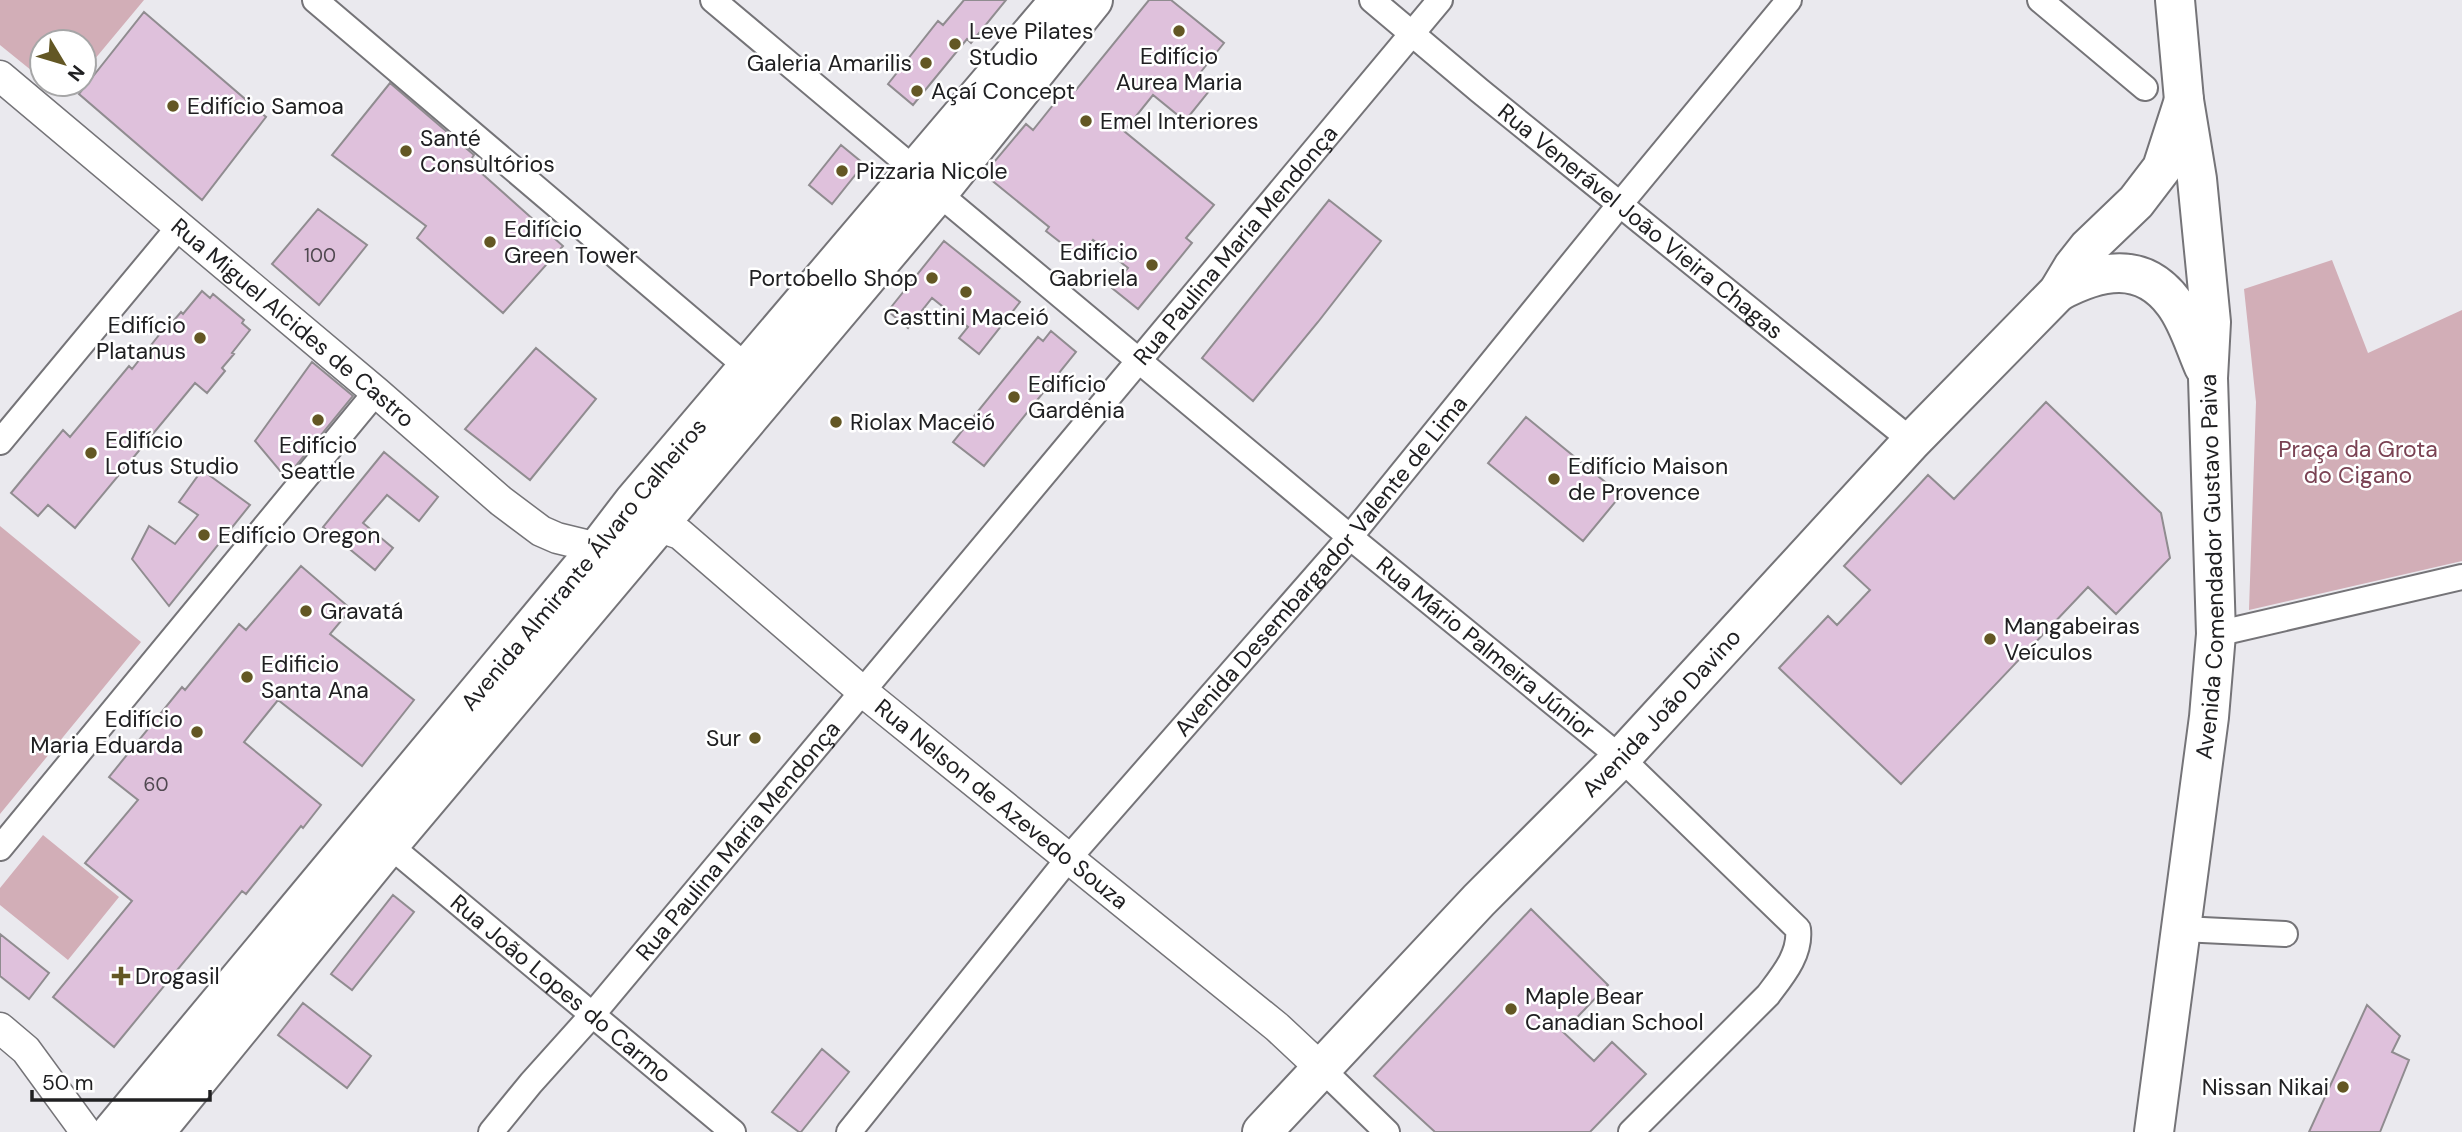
<svg xmlns="http://www.w3.org/2000/svg" width="2462" height="1132" font-family="'DM Sans',sans-serif">
	<style>
		.green { fill: #d2aeb7 }
		.building { fill: #dfc1dc; stroke: #908c90; stroke-width: 2 }
		.lines { fill: none; stroke-linecap: round; stroke-linejoin: round }
		.minor-casing { stroke: #757478; stroke-width: 28 }
		.tertiary-casing { stroke: #757478; stroke-width: 33 }
		.primary-casing { stroke: #757478; stroke-width: 42 }
		.minor { stroke: #fff; stroke-width: 24 }
		.tertiary { stroke: #fff; stroke-width: 30 }
		.primary { stroke: #fff; stroke-width: 38 }
		.poi-dot { fill: #635724; stroke: #fff; stroke-width: 2.5 }
		.labels { text-anchor: middle; dominant-baseline: central; stroke-width: 5; stroke-linejoin: round; paint-order: stroke }
		.number-label { font-size: 19px; fill: #504850 }
		.poi-label { font-size: 23px; fill: #202022; stroke: #fff; text-anchor: start }
		.street-label { font-size: 23px; fill: #202022; stroke: #fff }
		.park-label { font-size: 23px; fill: #7a4253; stroke: #fff }
	</style>
	<rect width="100%" height="100%" fill="#eae9ee"/>
	<!-- green -->
	<path class="green" d="M 0,0 L 144,0 L 84,72 L 84,42 L 42,42 L 42,79 L 0,45 Z
		M 2332,260 L 2368,353 L 2462,310 L 2462,561 L 2249,610 L 2256,402 L 2244,289 Z
		M 0,526 L 141,642 L 0,814 Z
		M 43,835 L 119,897 L 68,960 L 0,905 L 0,888 Z"/>
	<!-- building -->
	<path class="building" d="M 964,0 L 1006,0 L 971,43 L 967,39 L 913,105 L 888,84 L 938,21 L 943,25 Z
		M 1149,0 L 1171,0 L 1224,43 L 1196,78 L 1210,90 L 1185,121 L 1153,95 L 1124,131 L 1214,205 L 1186,238 L 1192,243 L 1138,309 L 1112,288 L 1128,268 L 1093,240 L 1079,257 L 1046,231 L 1049,227 L 984,174 L 1026,124 L 1033,130 L 1069,85 L 1076,90 Z
		M 144,12 L 266,117 L 202,200 L 79,94 Z
		M 390,83 L 474,155 L 469,162 L 563,246 L 503,313 L 417,238 L 426,226 L 332,155 Z
		M 841,145 L 864,164 L 832,204 L 809,185 Z
		M 1329,200 L 1381,241 L 1318,322 L 1253,401 L 1202,358 Z
		M 318,209 L 367,245 L 319,305 L 272,264 Z
		M 944,241 L 1020,302 L 979,354 L 959,338 L 968,327 L 932,298 L 908,328 L 888,311 Z
		M 202,291 L 210,298 L 213,294 L 244,320 L 242,323 L 250,330 L 232,353 L 234,354 L 222,368 L 225,371 L 207,393 L 195,383 L 75,528 L 48,505 L 38,516 L 11,493 L 63,430 L 70,437 L 129,366 L 132,369 L 167,325 L 169,326 L 181,312 L 183,314 Z
		M 1051,331 L 1076,352 L 984,466 L 953,442 L 1038,337 L 1043,341 Z
		M 536,348 L 596,399 L 530,480 L 465,429 Z
		M 312,362 L 353,396 L 286,478 L 255,441 Z
		M 2046,402 L 2161,513 L 2170,558 L 2116,614 L 2088,587 L 1901,784 L 1779,668 L 1828,616 L 1837,625 L 1870,590 L 1844,566 L 1928,475 L 1954,499 Z
		M 1526,417 L 1621,495 L 1583,541 L 1488,463 Z
		M 384,452 L 438,497 L 419,521 L 387,495 L 363,523 L 393,548 L 375,570 L 323,527 Z
		M 202,470 L 250,505 L 169,606 L 132,559 L 149,526 L 175,544 L 198,515 L 179,502 Z
		M 301,566 L 351,609 L 330,634 L 414,700 L 362,766 L 278,700 L 244,742 L 321,805 L 303,828 L 301,826 L 246,894 L 242,891 L 114,1047 L 53,997 L 132,901 L 85,863 L 138,800 L 109,777 L 182,687 L 185,690 L 239,624 L 246,630 Z
		M 393,895 L 414,912 L 352,990 L 331,974 Z
		M 1531,909 L 1608,985 L 1563,1032 L 1594,1061 L 1612,1042 L 1646,1074 L 1590,1132 L 1435,1132 L 1374,1076 Z
		M 0,934 L 49,973 L 29,999 L 0,976 Z
		M 303,1003 L 371,1056 L 347,1088 L 278,1035 Z
		M 2367,1005 L 2400,1036 L 2392,1052 L 2409,1060 L 2380,1132 L 2309,1132 Z
		M 822,1049 L 849,1072 L 801,1132 L 799,1132 L 772,1112 Z"/>
	<g class="lines">
		<defs>
			<g id="minor">
				<path d="M 315,0 L 748,368"/>
				<path d="M 713,0 L 914,169"/>
				<path id="s1" d="M 1372,0 L 1480,91 L 1912,441"/>
				<path d="M 2040,0 L 2145,88"/>
				<path id="s2" d="M 938,193 L 1350,537 L 1621,758 L 1798,929 C 1801,954 1783,975 1768,995 L 1631,1132"/>
				<path d="M 0,442 L 178,228"/>
				<path d="M 2216,634 L 2462,577"/>
				<path id="s3" d="M 389,845 L 733,1132"/>
				<path d="M 0,848 L 376,392"/>
				<path d="M 2182,929 L 2285,934"/>
				<path d="M 1323,1070 L 1387,1132"/>
				<path id="s4" d="M 491,1132 L 531,1083 L 593,1014 L 1440,0"/>
				<path id="s5" d="M 849,1132 L 1068,859 L 1350,537 L 1621,203 L 1789,0"/>
			</g>
			<g id="tertiary">
				<path id="s6" d="M 0,76 L 376,392 L 501,501 L 541,531 L 557,538 L 598,548 L 657,526 L 680,534 L 862,691 L 1277,1027 L 1323,1070"/>
				<path d="M 0,1028 L 26,1050 L 86,1132"/>
			</g>
			<g id="primary">
				<path d="M 2058,292 C 2099,270 2142,260 2174,303 C 2188,321 2195,347 2204,367"/>
				<path id="s7" d="M 112,1132 L 598,548 L 634,501 L 1060,0"/>
				<path d="M 155,1132 L 389,845 L 938,193 L 1093,0"/>
				<path id="s8" d="M 1262,1132 L 1479,900 L 1621,758 L 1912,441 L 2058,292 L 2073,267 L 2088,248 L 2136,202 L 2162,168 L 2184,100"/>
				<path id="s9" d="M 2154,1132 L 2209,717 L 2216,634 L 2208,378 L 2211,322 L 2197,179 L 2184,100 L 2175,0"/>
			</g>
		</defs>
		<!-- minor casing -->
		<use href="#minor" class="minor-casing"/>
		<!-- tertiary casing -->
		<use href="#tertiary" class="tertiary-casing"/>
		<!-- primary casing -->
		<use href="#primary" class="primary-casing"/>
		<!-- minor -->
		<use href="#minor" class="minor"/>
		<!-- tertiary -->
		<use href="#tertiary" class="tertiary"/>
		<!-- primary -->
		<use href="#primary" class="primary"/>
	</g>
	<!-- markers -->
	<g class="poi-dot">
		<circle cx="1179" cy="31" r="7"/>
		<circle cx="955" cy="44" r="7"/>
		<circle cx="926" cy="63" r="7"/>
		<circle cx="917" cy="91" r="7"/>
		<circle cx="173" cy="106" r="7"/>
		<circle cx="1086" cy="121" r="7"/>
		<circle cx="406" cy="151" r="7"/>
		<circle cx="842" cy="171" r="7"/>
		<circle cx="490" cy="242" r="7"/>
		<circle cx="1152" cy="265" r="7"/>
		<circle cx="932" cy="278" r="7"/>
		<circle cx="966" cy="292" r="7"/>
		<circle cx="200" cy="338" r="7"/>
		<circle cx="1014" cy="397" r="7"/>
		<circle cx="318" cy="420" r="7"/>
		<circle cx="836" cy="422" r="7"/>
		<circle cx="91" cy="453" r="7"/>
		<circle cx="1554" cy="479" r="7"/>
		<circle cx="204" cy="535" r="7"/>
		<circle cx="306" cy="611" r="7"/>
		<circle cx="1990" cy="639" r="7"/>
		<circle cx="247" cy="677" r="7"/>
		<circle cx="197" cy="732" r="7"/>
		<circle cx="755" cy="738" r="7"/>
		<path d="M117.5 965.5h7v7h7v7h-7v7h-7v-7h-7v-7h7z"/>
		<circle cx="1511" cy="1009" r="7"/>
		<circle cx="2343" cy="1087" r="7"/>
	</g>
	<g class="labels">
		<!-- number labels -->
		<g class="number-label">
			<text x="320" y="255">100</text>
			<text x="156" y="784">60</text>
		</g>
		<!-- poi labels -->
		<g class="poi-label">
			<text x="969" y="31">Leve Pilates<tspan x="969" dy="26">Studio</tspan></text>
			<text x="1179" y="56" text-anchor="middle">Edifício<tspan x="1179" dy="26">Aurea Maria</tspan></text>
			<text x="912" y="63" text-anchor="end">Galeria Amarilis</text>
			<text x="931" y="91">Açaí Concept</text>
			<text x="187" y="106">Edifício Samoa</text>
			<text x="1100" y="121">Emel Interiores</text>
			<text x="420" y="138">Santé<tspan x="420" dy="26">Consultórios</tspan></text>
			<text x="856" y="171">Pizzaria Nicole</text>
			<text x="504" y="229">Edifício<tspan x="504" dy="26">Green Tower</tspan></text>
			<text x="1138" y="252" text-anchor="end">Edifício<tspan x="1138" dy="26">Gabriela</tspan></text>
			<text x="918" y="278" text-anchor="end">Portobello Shop</text>
			<text x="966" y="317" text-anchor="middle">Casttini Maceió</text>
			<text x="186" y="325" text-anchor="end">Edifício<tspan x="186" dy="26">Platanus</tspan></text>
			<text x="1028" y="384">Edifício<tspan x="1028" dy="26">Gardênia</tspan></text>
			<text x="850" y="422">Riolax Maceió</text>
			<text x="105" y="440">Edifício<tspan x="105" dy="26">Lotus Studio</tspan></text>
			<text x="318" y="445" text-anchor="middle">Edifício<tspan x="318" dy="26">Seattle</tspan></text>
			<text x="1568" y="466">Edifício Maison<tspan x="1568" dy="26">de Provence</tspan></text>
			<text x="218" y="535">Edifício Oregon</text>
			<text x="320" y="611">Gravatá</text>
			<text x="2004" y="626">Mangabeiras<tspan x="2004" dy="26">Veículos</tspan></text>
			<text x="261" y="664">Edificio<tspan x="261" dy="26">Santa Ana</tspan></text>
			<text x="183" y="719" text-anchor="end">Edifício<tspan x="183" dy="26">Maria Eduarda</tspan></text>
			<text x="741" y="738" text-anchor="end">Sur</text>
			<text x="135" y="976">Drogasil</text>
			<text x="1525" y="996">Maple Bear<tspan x="1525" dy="26">Canadian School</tspan></text>
			<text x="2329" y="1087" text-anchor="end">Nissan Nikai</text>
		</g>
		<!-- street labels -->
		<g class="street-label">
			<text stroke="none"><textPath href="#s1" startOffset="348">Rua Venerável João Vieira Chagas</textPath></text>
			<text stroke="none"><textPath href="#s4" startOffset="1158">Rua Paulina Maria Mendonça</textPath></text>
			<text stroke="none"><textPath href="#s6" startOffset="383">Rua Miguel Alcides de Castro</textPath></text>
			<text stroke="none"><textPath href="#s7" startOffset="738">Avenida Almirante Álvaro Calheiros</textPath></text>
			<text stroke="none"><textPath href="#s5" startOffset="737">Avenida Desembargador Valente de Lima</textPath></text>
			<text stroke="none"><textPath href="#s9" startOffset="569">Avenida Comendador Gustavo Paiva</textPath></text>
			<text stroke="none"><textPath href="#s2" startOffset="712">Rua Mário Palmeira Júnior</textPath></text>
			<text stroke="none"><textPath href="#s8" startOffset="579">Avenida João Davino</textPath></text>
			<text stroke="none"><textPath href="#s6" startOffset="1274">Rua Nelson de Azevedo Souza</textPath></text>
			<text stroke="none"><textPath href="#s4" startOffset="382">Rua Paulina Maria Mendonça</textPath></text>
			<text stroke="none"><textPath href="#s3" startOffset="224">Rua João Lopes do Carmo</textPath></text>
		</g>
		<!-- park labels -->
		<g class="park-label">
			<text x="2358" y="449">Praça da Grota<tspan x="2358" dy="26">do Cigano</tspan></text>
		</g>
	</g>
	<!-- north arrow -->
	<g transform="translate(63 63) rotate(128)"><circle r="33" fill="#ffffff" stroke="#a6a6a7" stroke-width="2"/>
	<path d="M0-5L12 26L0 18L-12 26Z" fill="#635724"/>
	<text y="-10" font-size="19" font-weight="bold" text-anchor="middle" fill="#202022">N</text>
	</g>
	<!-- scale -->
	<path d="M32 1090v10h178v-10" fill="none" stroke="#202022" stroke-width="3.5"/>
	<text x="42" y="1090" font-size="21" fill="#202022" stroke="#ffffff" stroke-width="5" paint-order="stroke">50 m</text>
</svg>
